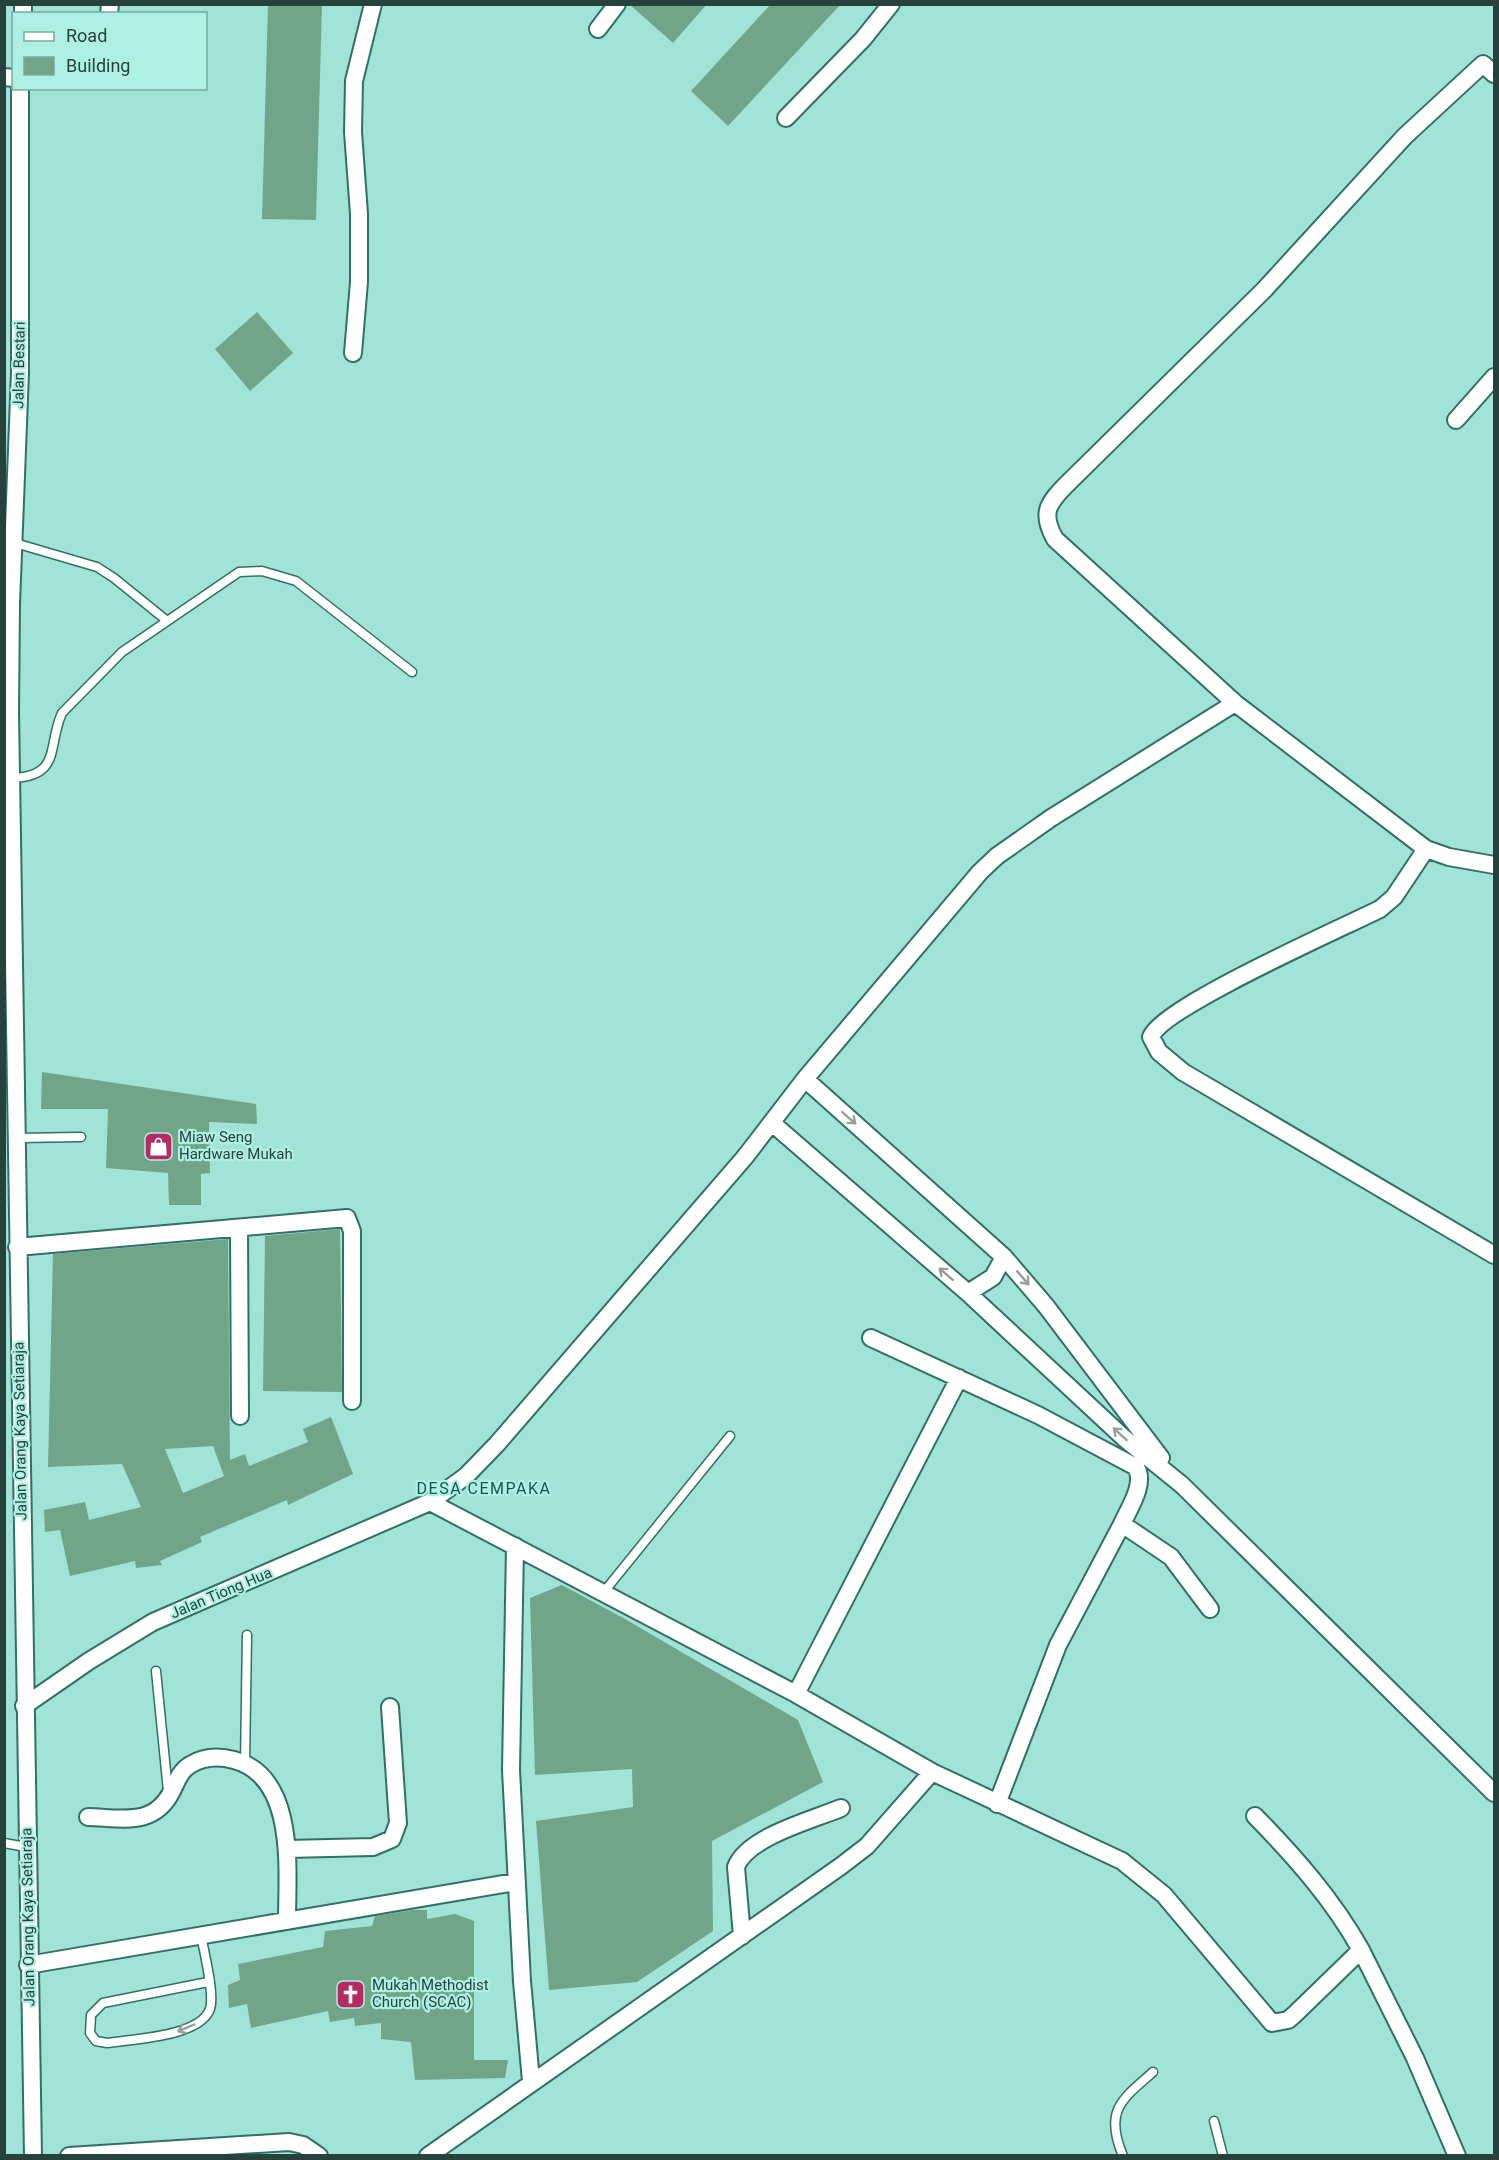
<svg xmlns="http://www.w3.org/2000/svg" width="1499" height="2160" font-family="Roboto,sans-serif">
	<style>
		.building { fill: #71a58a; fill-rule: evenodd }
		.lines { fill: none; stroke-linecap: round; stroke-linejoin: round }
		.lane-casing { stroke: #307167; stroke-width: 11 }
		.street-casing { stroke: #307167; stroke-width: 20 }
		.lane { stroke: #fff; stroke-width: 8 }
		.street { stroke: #fff; stroke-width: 16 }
		.oneway { stroke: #93a09e }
		.labels { text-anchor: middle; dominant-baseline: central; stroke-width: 4.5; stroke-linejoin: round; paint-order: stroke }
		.street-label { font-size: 15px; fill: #27423d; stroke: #aef0e3 }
		.poi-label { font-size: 15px; fill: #27423d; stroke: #aef0e3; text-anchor: start }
		.neighbourhood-label { font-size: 16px; letter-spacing: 1.5px; fill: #13594f; stroke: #aef0e3 }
	</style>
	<rect width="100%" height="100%" fill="#a1e3d6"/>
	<!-- building -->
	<path class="building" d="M 268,4 L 322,4 L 316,220 L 262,219 Z
		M 629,4 L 707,4 L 673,43 Z
		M 771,4 L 841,4 L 728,126 L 691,91 Z
		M 257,312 L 293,353 L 250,391 L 215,349 Z
		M 42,1072 L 256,1104 L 257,1124 L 209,1122 L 210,1173 L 201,1174 L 201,1205 L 169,1205 L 168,1173 L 106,1168 L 108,1109 L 41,1109 Z
		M 340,1229 L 342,1392 L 263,1391 L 265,1236 Z
		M 228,1239 L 230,1460 L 245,1454 L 249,1466 L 308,1442 L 303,1429 L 331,1417 L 353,1474 L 288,1505 L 287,1500 L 200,1537 L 202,1542 L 160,1561 L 162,1565 L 136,1568 L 135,1561 L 70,1576 L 60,1530 L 45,1532 L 44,1510 L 85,1502 L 89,1520 L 141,1507 L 122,1464 L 48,1467 L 53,1254 ZM 213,1446 L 224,1476 L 183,1493 L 165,1449 Z
		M 562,1585 L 625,1619 L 798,1720 L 823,1782 L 712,1841 L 713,1931 L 637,1982 L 549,1990 L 536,1821 L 633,1807 L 632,1769 L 535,1775 L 530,1598 Z
		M 413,1910 L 427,1910 L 427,1919 L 455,1914 L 474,1921 L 474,2060 L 508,2060 L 505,2078 L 415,2080 L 411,2042 L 381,2039 L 381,2023 L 355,2026 L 354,2018 L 330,2022 L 328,2011 L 251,2028 L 247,2004 L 229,2008 L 228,1985 L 240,1980 L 238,1964 L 323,1947 L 325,1931 L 372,1926 L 375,1916 Z"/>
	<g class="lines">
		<defs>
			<path id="lane" d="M 15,543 L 97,567 L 114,578 L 166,620
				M 11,778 C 62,777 47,746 62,713 L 122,652 L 239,572 L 262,571 L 296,581 L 412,672
				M 17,1138 L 81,1137
				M 603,1593 L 730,1436
				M 156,1671 L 168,1791
				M 245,1763 L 247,1635
				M 4,1843 L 26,1847
				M 201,1935 C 204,1952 215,1994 210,2009 C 200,2037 132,2039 107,2043 L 96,2041 L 90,2033 L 91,2015 L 103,2003 L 208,1982
				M 1214,2121 L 1223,2156
				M 1123,2156 C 1104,2111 1121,2100 1153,2072"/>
			<path id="street" d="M 23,14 L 23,4
				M 109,14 L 110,4
				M 598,29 L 617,4
				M 4,77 L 14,78
				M 20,88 L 20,372 L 11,604 L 10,712 L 33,2156
				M 786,118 L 863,39 L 891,4
				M 353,353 L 359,282 L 359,214 L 353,132 L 354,81 L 373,4
				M 1456,420 L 1494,377
				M 1235,703 L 1055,539 C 1041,514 1047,504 1066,485 L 1264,290 L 1405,136 L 1483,64 L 1494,74
				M 1426,849 L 1394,897 L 1380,909 C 1342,928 1162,1007 1151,1037 L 1159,1052 L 1183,1072 L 1494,1255
				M 805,1079 L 1004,1257 L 1046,1306 L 1161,1458
				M 772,1123 L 968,1293 L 1124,1438 L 1182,1485 L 1494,1793
				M 239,1228 L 240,1416
				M 17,1247 L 347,1218 L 352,1231 L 352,1401
				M 968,1293 L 993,1277 L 1004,1257
				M 871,1338 L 1038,1415 L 1136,1467 C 1146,1484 1129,1508 1122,1524
				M 515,1546 L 511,1770 L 522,1981 L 531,2081
				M 796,1694 L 959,1378
				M 24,1706 L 89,1661 L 153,1622 L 430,1502
				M 997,1804 L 1058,1645 L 1122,1524 L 1171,1557 L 1210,1609
				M 1255,1816 C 1296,1858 1333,1900 1361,1950
				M 88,1817 C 123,1818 154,1827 172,1791 C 177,1781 180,1771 190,1765 C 203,1757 219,1756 234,1760 C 297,1777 287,1871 287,1921
				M 287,1849 L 373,1847 L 392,1839 L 398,1823 L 390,1707
				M 742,1936 L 736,1867 C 747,1837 812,1820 841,1808
				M 28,1965 L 515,1882
				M 69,2156 L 289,2142 L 303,2145 L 319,2156
				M 428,2156 L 841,1866 L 867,1846 L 932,1772
				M 1457,2156 L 1415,2058 L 1361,1950 L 1294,2015 L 1288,2020 L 1272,2023 L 1164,1895 L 1122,1861 L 932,1772 L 796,1694 L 430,1502 L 466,1476 L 497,1444 L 745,1157 L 805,1079 L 980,872 L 997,856 L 1051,818 L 1235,703 L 1426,849 L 1449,857 L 1494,865"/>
		</defs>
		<!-- lane casing -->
		<use href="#lane" class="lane-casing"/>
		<!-- street casing -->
		<use href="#street" class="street-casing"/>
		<!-- lane -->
		<use href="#lane" class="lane"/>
		<!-- street -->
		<use href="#street" class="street"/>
	</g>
	<!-- one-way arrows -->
	<defs><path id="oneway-shaft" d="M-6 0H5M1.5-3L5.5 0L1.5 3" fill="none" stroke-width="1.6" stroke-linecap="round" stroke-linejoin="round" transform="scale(1.5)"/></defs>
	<g class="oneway">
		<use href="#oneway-shaft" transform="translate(849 1118) rotate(41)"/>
		<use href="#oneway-shaft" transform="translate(946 1274) rotate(-139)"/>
		<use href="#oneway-shaft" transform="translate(1023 1278) rotate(49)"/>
		<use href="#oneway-shaft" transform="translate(1120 1434) rotate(-138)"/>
		<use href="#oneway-shaft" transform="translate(186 2028) rotate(157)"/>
	</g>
	<!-- icons -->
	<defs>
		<symbol id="shop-square" viewBox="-11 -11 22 22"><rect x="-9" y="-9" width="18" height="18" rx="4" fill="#b62a63" stroke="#aef0e3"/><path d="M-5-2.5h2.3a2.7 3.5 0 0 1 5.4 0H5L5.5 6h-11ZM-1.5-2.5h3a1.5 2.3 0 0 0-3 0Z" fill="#fff"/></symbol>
		<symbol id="church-square" viewBox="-11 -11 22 22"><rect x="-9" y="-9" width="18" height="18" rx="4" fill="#b62a63" stroke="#aef0e3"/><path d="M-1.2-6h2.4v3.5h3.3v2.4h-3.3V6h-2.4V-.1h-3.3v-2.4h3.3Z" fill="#fff"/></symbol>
	</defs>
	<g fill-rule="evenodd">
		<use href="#shop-square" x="142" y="1130" width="33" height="33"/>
		<use href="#church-square" x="334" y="1978" width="33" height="33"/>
	</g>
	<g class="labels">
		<!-- street labels -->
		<g class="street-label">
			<text transform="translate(19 365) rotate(-89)">Jalan Bestari</text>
			<text transform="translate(20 1431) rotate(-91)">Jalan Orang Kaya Setiaraja</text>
			<text transform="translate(221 1593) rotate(-23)">Jalan Tiong Hua</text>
			<text transform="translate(28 1917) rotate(-91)">Jalan Orang Kaya Setiaraja</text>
		</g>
		<!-- poi labels -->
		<g class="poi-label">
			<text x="179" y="1137">Miaw Seng<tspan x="179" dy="17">Hardware Mukah</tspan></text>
			<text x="372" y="1985">Mukah Methodist<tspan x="372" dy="17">Church (SCAC)</tspan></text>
		</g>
		<!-- neighbourhood labels -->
		<g class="neighbourhood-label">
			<text x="484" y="1488">DESA CEMPAKA</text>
		</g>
	</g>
	<!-- border -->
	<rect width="1499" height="2160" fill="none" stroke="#27423d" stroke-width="12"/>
	<!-- legend -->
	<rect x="12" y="12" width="195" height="78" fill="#aef0e3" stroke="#78aaa1" stroke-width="1.5"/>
	<rect x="24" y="32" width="30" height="9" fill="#ffffff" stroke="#78aaa1" stroke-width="1.5"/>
	<text x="66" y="42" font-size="18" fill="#27423d">Road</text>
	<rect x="24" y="57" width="30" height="18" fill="#71a58a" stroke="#78aaa1" stroke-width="1.5"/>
	<text x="66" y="72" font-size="18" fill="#27423d">Building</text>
</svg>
